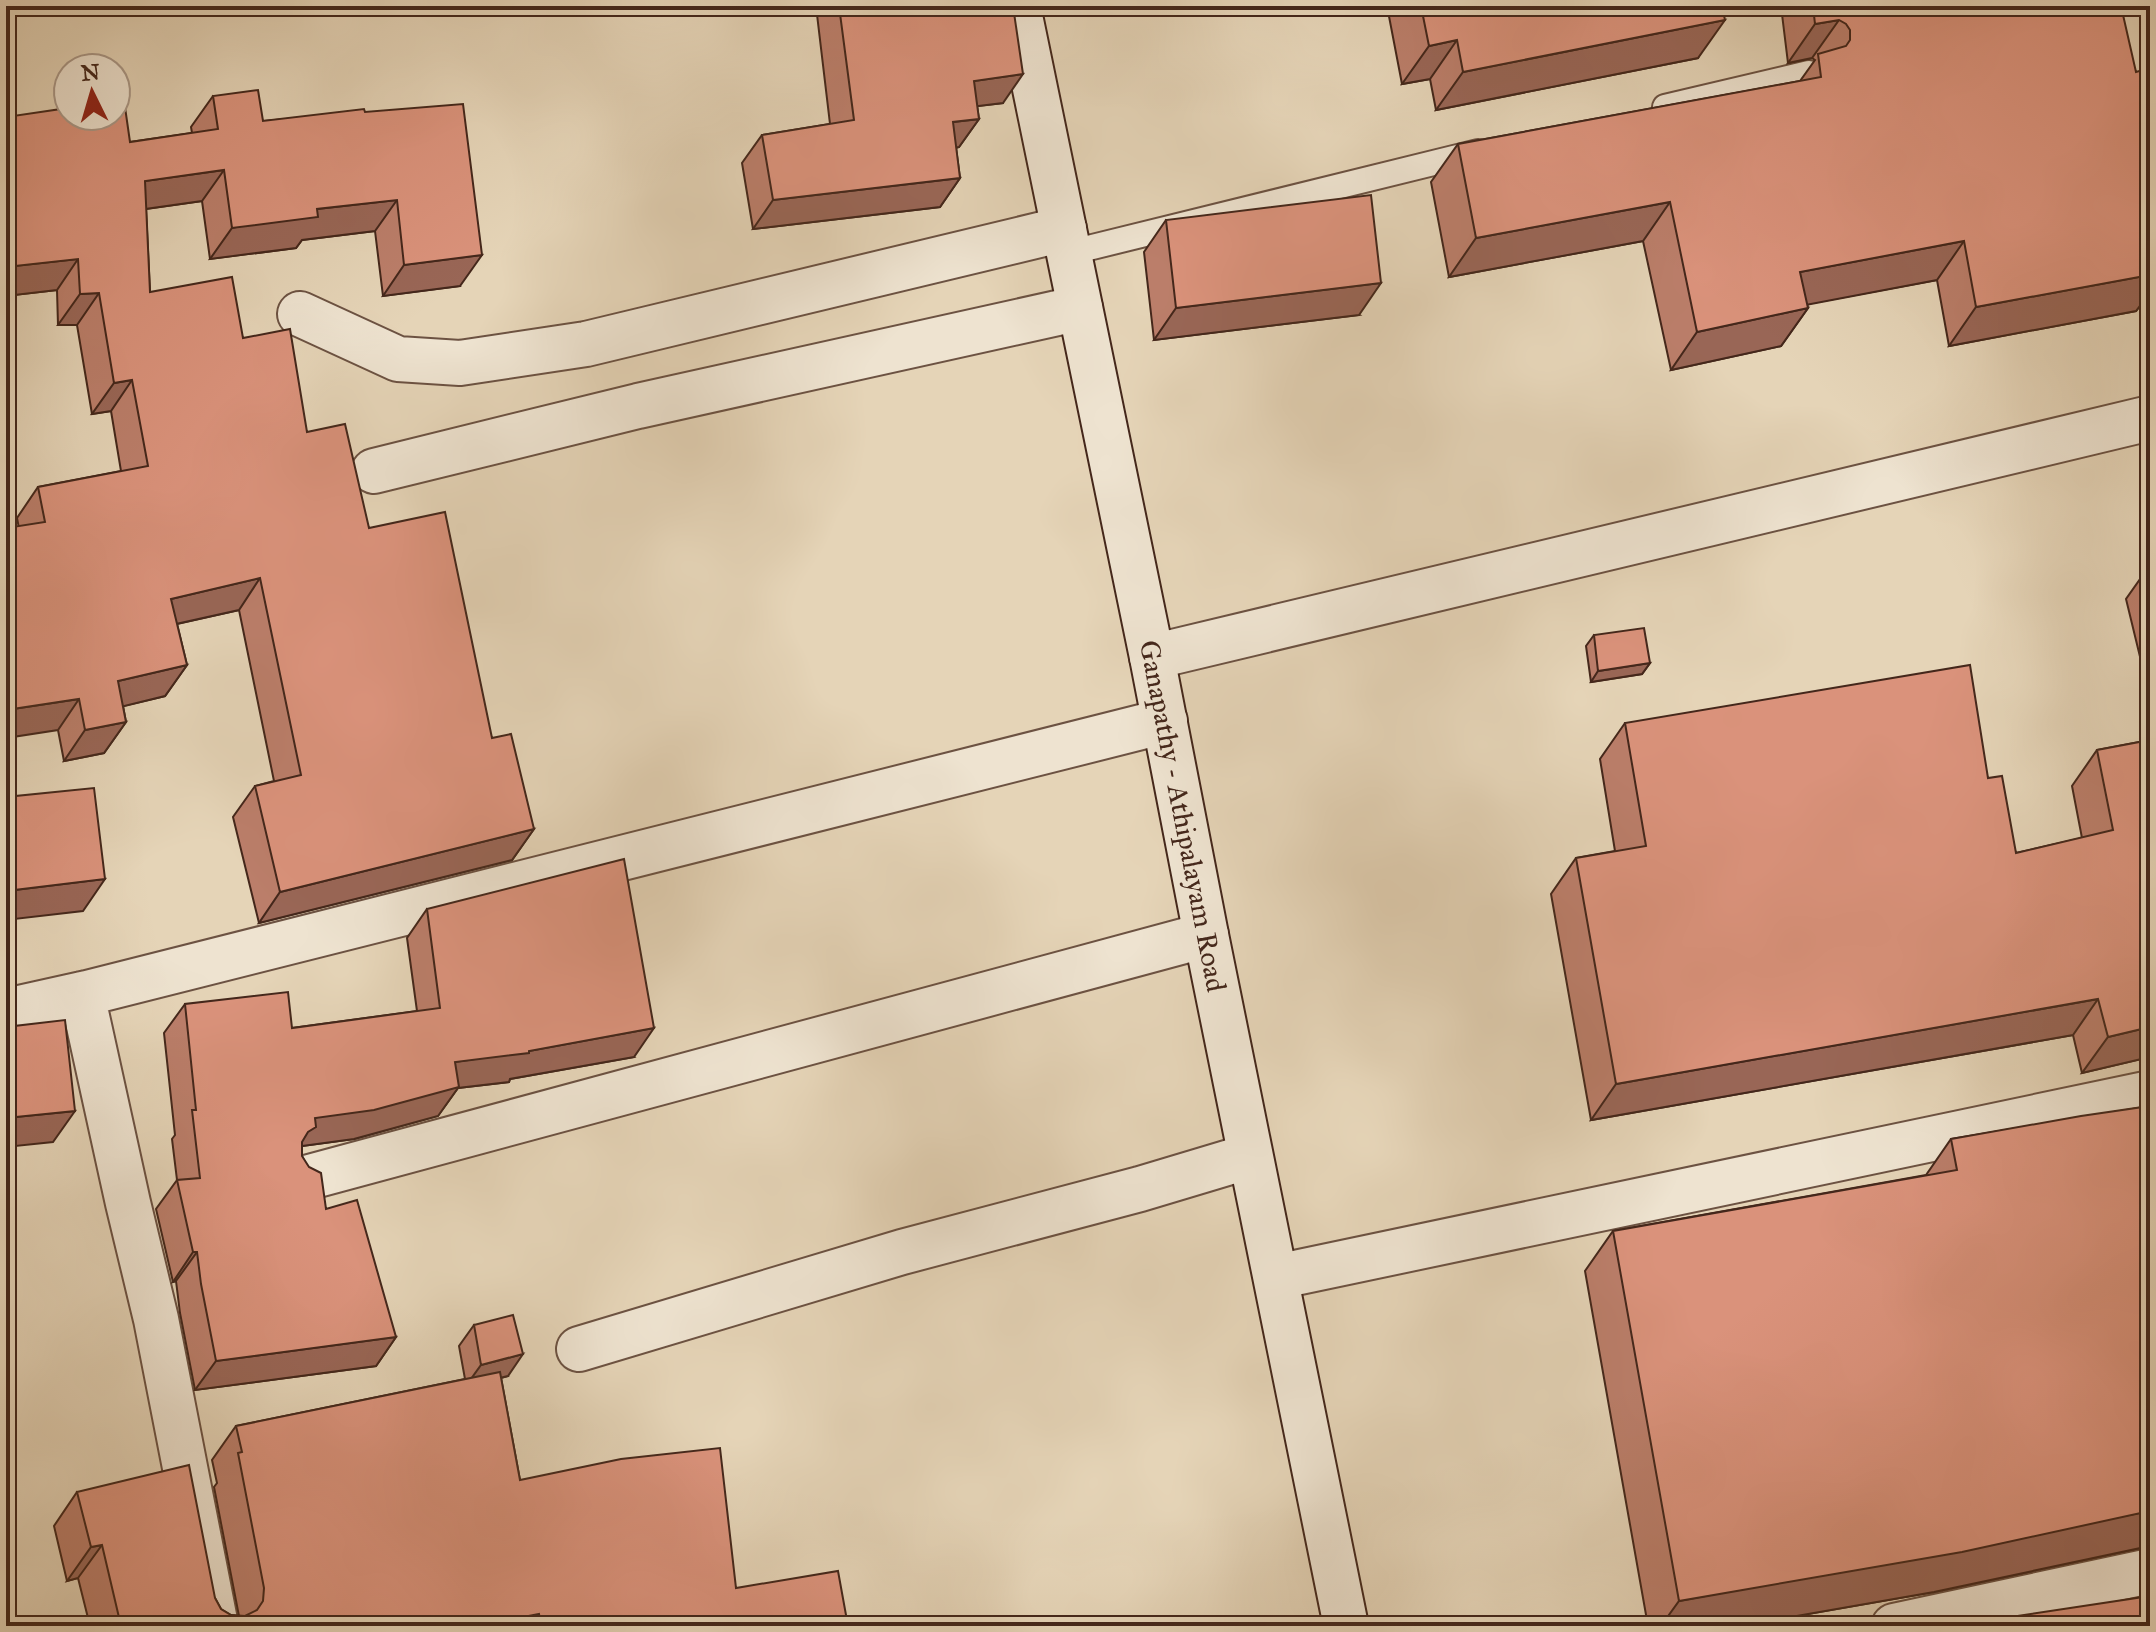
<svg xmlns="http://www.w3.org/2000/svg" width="2156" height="1632" font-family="'IM FELL Great Primer',serif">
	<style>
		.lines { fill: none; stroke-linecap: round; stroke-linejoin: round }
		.service-casing { stroke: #6c5242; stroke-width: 28 }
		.minor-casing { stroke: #6c5242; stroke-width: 48 }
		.secondary-casing { stroke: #44271b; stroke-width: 48 }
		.service { stroke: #eee3d0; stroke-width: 24 }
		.minor { stroke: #eee3d0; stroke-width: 44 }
		.secondary { stroke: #eee3d0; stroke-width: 44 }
		.wall { fill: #bb7e6a; stroke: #44271b; stroke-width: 2 }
		.shaded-wall { fill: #996656; stroke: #44271b; stroke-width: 2 }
		.building { fill: #da927b; stroke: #44271b; stroke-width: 2 }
		.labels { text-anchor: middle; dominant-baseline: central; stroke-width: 6; stroke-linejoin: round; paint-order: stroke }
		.street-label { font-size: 28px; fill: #44271b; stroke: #eee3d0 }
	</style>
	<rect width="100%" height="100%" fill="#e5d4b7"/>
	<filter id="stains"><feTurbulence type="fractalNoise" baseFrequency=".0025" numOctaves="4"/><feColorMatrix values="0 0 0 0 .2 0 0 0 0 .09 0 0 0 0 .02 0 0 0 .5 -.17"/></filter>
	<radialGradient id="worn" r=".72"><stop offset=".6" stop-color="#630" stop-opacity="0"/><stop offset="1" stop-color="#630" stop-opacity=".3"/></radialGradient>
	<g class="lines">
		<defs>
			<path id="service" d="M 1665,107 L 1809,73
				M 1068,253 L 1478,152"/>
			<path id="minor" d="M 300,314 L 398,359 L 460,363 L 586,344 L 1064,229
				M 374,471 L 638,406 L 1080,308
				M 1152,657 L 2150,418
				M 82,994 L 128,1203 L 156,1319 L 216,1626
				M 6,1011 L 87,993 L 1165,721
				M 306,1178 L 1206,935
				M 1276,1277 L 2150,1093
				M 579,1349 L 902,1252 L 1140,1189 L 1250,1156
				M 1894,1626 L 2150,1571"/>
			<path id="secondary" d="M 1018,6 L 1152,657 L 1206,935 L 1346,1626"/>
		</defs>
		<!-- service casing -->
		<use href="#service" class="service-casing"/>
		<!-- minor casing -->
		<use href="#minor" class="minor-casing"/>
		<!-- secondary casing -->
		<use href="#secondary" class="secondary-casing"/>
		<!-- service -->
		<use href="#service" class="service"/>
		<!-- minor -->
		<use href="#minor" class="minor"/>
		<!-- secondary -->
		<use href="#secondary" class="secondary"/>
	</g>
	<!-- wall -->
	<path class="wall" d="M 816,6 L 1013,6 L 1003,103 L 977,106 L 979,119 L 959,147 L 956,148 L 960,178 L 940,207 L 753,229 L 742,163 L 762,135 L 830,124 Z
		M 1387,6 L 1722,6 L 1698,58 L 1436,110 L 1430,79 L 1402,84 Z
		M 1781,6 L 2121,6 L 2146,298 L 2136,311 L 1949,346 L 1937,280 L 1807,304 L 1808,308 L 1781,346 L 1671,370 L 1643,241 L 1449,277 L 1431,182 L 1458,144 L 1800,81 L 1815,60 L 1812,58 L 1788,63 Z
		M 213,96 L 263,121 L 365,112 L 460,286 L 383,296 L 375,231 L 302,240 L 296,248 L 210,259 L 202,201 L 146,209 L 150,292 L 243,338 L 307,432 L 369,528 L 492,738 L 534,829 L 512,860 L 259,923 L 233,817 L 255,786 L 274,781 L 239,610 L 177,624 L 187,665 L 165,696 L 123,706 L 126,722 L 104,753 L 64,761 L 17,518 L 38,487 L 121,471 L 111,411 L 92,414 L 77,325 L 58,325 L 57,290 L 6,296 L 6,117 L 130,142 L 192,133 L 191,127 Z
		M 1166,220 L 1359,315 L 1154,340 L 1144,252 Z
		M 2150,565 L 2150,698 L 2126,599 Z
		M 1594,635 L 1650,663 L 1642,674 L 1591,682 L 1586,646 Z
		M 1625,723 L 1988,778 L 2016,853 L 2082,838 L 2072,786 L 2097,750 L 2150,740 L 2150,1057 L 2082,1073 L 2073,1035 L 1591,1120 L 1551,894 L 1576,858 L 1615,851 L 1600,759 Z
		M 427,909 L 634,1057 L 510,1079 L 509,1082 L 458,1088 L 438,1116 L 354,1139 L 302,1146 L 302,1156 L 326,1209 L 396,1337 L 376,1366 L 195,1390 L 180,1313 L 176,1281 L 173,1282 L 156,1209 L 177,1180 L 172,1139 L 175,1135 L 164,1033 L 185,1004 L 292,1028 L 417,1011 L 407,938 Z
		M 2150,1106 L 2150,1547 L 2145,1547 L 1934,1592 L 1739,1626 L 1648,1626 L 1585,1271 L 1613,1231 L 1926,1175 L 1951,1139 Z
		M 474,1325 L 508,1376 L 501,1378 L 520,1480 L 736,1588 L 848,1626 L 90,1626 L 78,1578 L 67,1581 L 54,1526 L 77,1492 L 215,1598 L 221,1609 L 231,1615 L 239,1616 L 214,1487 L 217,1483 L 212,1460 L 236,1426 L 465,1379 L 459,1346 Z"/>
	<!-- shaded-wall -->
	<path class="shaded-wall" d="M 1725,20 L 1698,58 L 1436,110 L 1463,72 Z
		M 1839,20 L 1812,58 L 1788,63 L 1815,24 Z
		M 1457,40 L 1430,79 L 1402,84 L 1429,46 Z
		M 1023,74 L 1003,103 L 954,109 L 974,81 Z
		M 979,119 L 959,147 L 933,151 L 953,122 Z
		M 224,170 L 202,201 L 124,212 L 145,181 Z
		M 960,178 L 940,207 L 753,229 L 773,200 Z
		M 397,200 L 375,231 L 302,240 L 296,248 L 210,259 L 232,228 L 317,209 Z
		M 1670,202 L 1643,241 L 1449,277 L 1476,238 Z
		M 1964,241 L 1937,280 L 1774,311 L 1800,272 Z
		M 482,255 L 460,286 L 383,296 L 404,265 Z
		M 78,259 L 57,290 L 6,296 L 6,267 Z
		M 2150,275 L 2150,297 L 2146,298 L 2136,311 L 1949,346 L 1976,307 Z
		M 1381,283 L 1359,315 L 1154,340 L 1176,308 Z
		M 99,293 L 77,325 L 58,325 L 80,294 Z
		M 1808,308 L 1781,346 L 1671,370 L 1697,332 Z
		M 132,380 L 111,411 L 92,414 L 114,383 Z
		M 260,578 L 239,610 L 149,630 L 171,599 Z
		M 1650,663 L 1642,674 L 1591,682 L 1598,671 Z
		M 187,665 L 165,696 L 96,713 L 118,681 Z
		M 79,699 L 58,730 L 6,738 L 6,710 Z
		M 126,722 L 104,753 L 64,761 L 85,730 Z
		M 534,829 L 512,860 L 259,923 L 280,892 Z
		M 105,879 L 83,911 L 6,920 L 6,891 Z
		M 2098,999 L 2073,1035 L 1591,1120 L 1616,1084 Z
		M 2150,1027 L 2150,1057 L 2082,1073 L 2108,1037 Z
		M 654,1028 L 634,1057 L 510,1079 L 509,1082 L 458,1088 L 438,1116 L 354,1139 L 295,1147 L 315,1118 L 455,1062 L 529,1051 Z
		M 75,1111 L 53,1142 L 6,1147 L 6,1118 Z
		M 193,1252 L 197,1252 L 176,1281 L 173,1282 Z
		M 396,1337 L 376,1366 L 195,1390 L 216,1361 Z
		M 523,1354 L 508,1376 L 466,1386 L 481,1365 Z
		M 2150,1511 L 2150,1547 L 2145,1547 L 1934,1592 L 1739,1626 L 1661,1626 L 1679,1601 Z
		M 102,1545 L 78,1578 L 67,1581 L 91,1547 Z
		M 539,1614 L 530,1626 L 478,1626 Z"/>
	<!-- building -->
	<path class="building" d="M 839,6 L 1013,6 L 1023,74 L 974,81 L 979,119 L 953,122 L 960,178 L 773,200 L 762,135 L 854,120 Z
		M 1421,6 L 1722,6 L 1725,20 L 1463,72 L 1457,40 L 1429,46 Z
		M 1813,6 L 2121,6 L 2136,72 L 2150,68 L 2150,275 L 1976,307 L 1964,241 L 1800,272 L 1808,308 L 1697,332 L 1670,202 L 1476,238 L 1458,144 L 1821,77 L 1818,54 L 1846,46 L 1850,40 L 1850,30 L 1846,24 L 1839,20 L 1815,24 Z
		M 258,90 L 263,121 L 364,109 L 365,112 L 463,104 L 482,255 L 404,265 L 397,200 L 317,209 L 318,217 L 232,228 L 224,170 L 145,181 L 150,292 L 232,277 L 243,338 L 290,329 L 307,432 L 345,424 L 369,528 L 445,512 L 492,738 L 511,734 L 534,829 L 280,892 L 255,786 L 301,775 L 260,578 L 171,599 L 187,665 L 118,681 L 126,722 L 85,730 L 79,699 L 6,710 L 6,528 L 45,522 L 38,487 L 148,466 L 132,380 L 114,383 L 99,293 L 80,294 L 78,259 L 6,267 L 6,117 L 68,108 L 68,116 L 116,116 L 116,101 L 124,100 L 130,142 L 218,129 L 213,96 Z
		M 1371,195 L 1381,283 L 1176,308 L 1166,220 Z
		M 1644,628 L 1650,663 L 1598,671 L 1594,635 Z
		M 1970,665 L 1988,778 L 2002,776 L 2016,853 L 2113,830 L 2097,750 L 2150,740 L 2150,1027 L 2108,1037 L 2098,999 L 1616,1084 L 1576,858 L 1646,846 L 1625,723 Z
		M 94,788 L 105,879 L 6,891 L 6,797 Z
		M 624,859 L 654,1028 L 529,1051 L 529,1053 L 455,1062 L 459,1087 L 374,1110 L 315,1118 L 316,1127 L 308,1132 L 302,1142 L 302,1156 L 309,1167 L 321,1173 L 326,1209 L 357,1200 L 396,1337 L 216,1361 L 201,1284 L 197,1252 L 193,1252 L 177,1180 L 200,1178 L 192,1110 L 196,1110 L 185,1004 L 288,992 L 292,1028 L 440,1008 L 427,909 Z
		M 65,1020 L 75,1111 L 6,1118 L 6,1027 Z
		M 2150,1106 L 2150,1511 L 1962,1552 L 1679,1601 L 1613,1231 L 1957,1170 L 1951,1139 L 2081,1116 Z
		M 513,1315 L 523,1354 L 481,1365 L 474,1325 Z
		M 500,1372 L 520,1480 L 621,1459 L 720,1448 L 736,1588 L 838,1571 L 848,1626 L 541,1626 L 539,1614 L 478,1626 L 121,1626 L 102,1545 L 91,1547 L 77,1492 L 189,1465 L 215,1598 L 221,1609 L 231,1615 L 245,1616 L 257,1610 L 263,1601 L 264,1588 L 238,1453 L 242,1452 L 236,1426 Z
		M 2150,1596 L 2150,1626 L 1951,1626 Z"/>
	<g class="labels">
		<!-- street labels -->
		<g class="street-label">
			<text transform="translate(1183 816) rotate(79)">Ganapathy - Athipalayam Road</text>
		</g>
	</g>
	<!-- margin -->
	<rect width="2156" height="1632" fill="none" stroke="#e5d4b7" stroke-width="32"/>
	<rect x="8" y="8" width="2140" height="1616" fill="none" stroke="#44271b" stroke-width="4"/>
	<rect x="16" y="16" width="2124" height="1600" fill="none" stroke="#44271b" stroke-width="2"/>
	<!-- north arrow -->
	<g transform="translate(92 92) rotate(355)"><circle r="38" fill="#eee3d0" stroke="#aa9888" stroke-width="2"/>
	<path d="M0-6L14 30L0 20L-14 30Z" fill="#8f2418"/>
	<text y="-12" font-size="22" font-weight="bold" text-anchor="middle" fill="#44271b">N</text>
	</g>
	<rect width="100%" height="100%" filter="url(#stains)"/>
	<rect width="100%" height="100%" fill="url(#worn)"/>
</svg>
